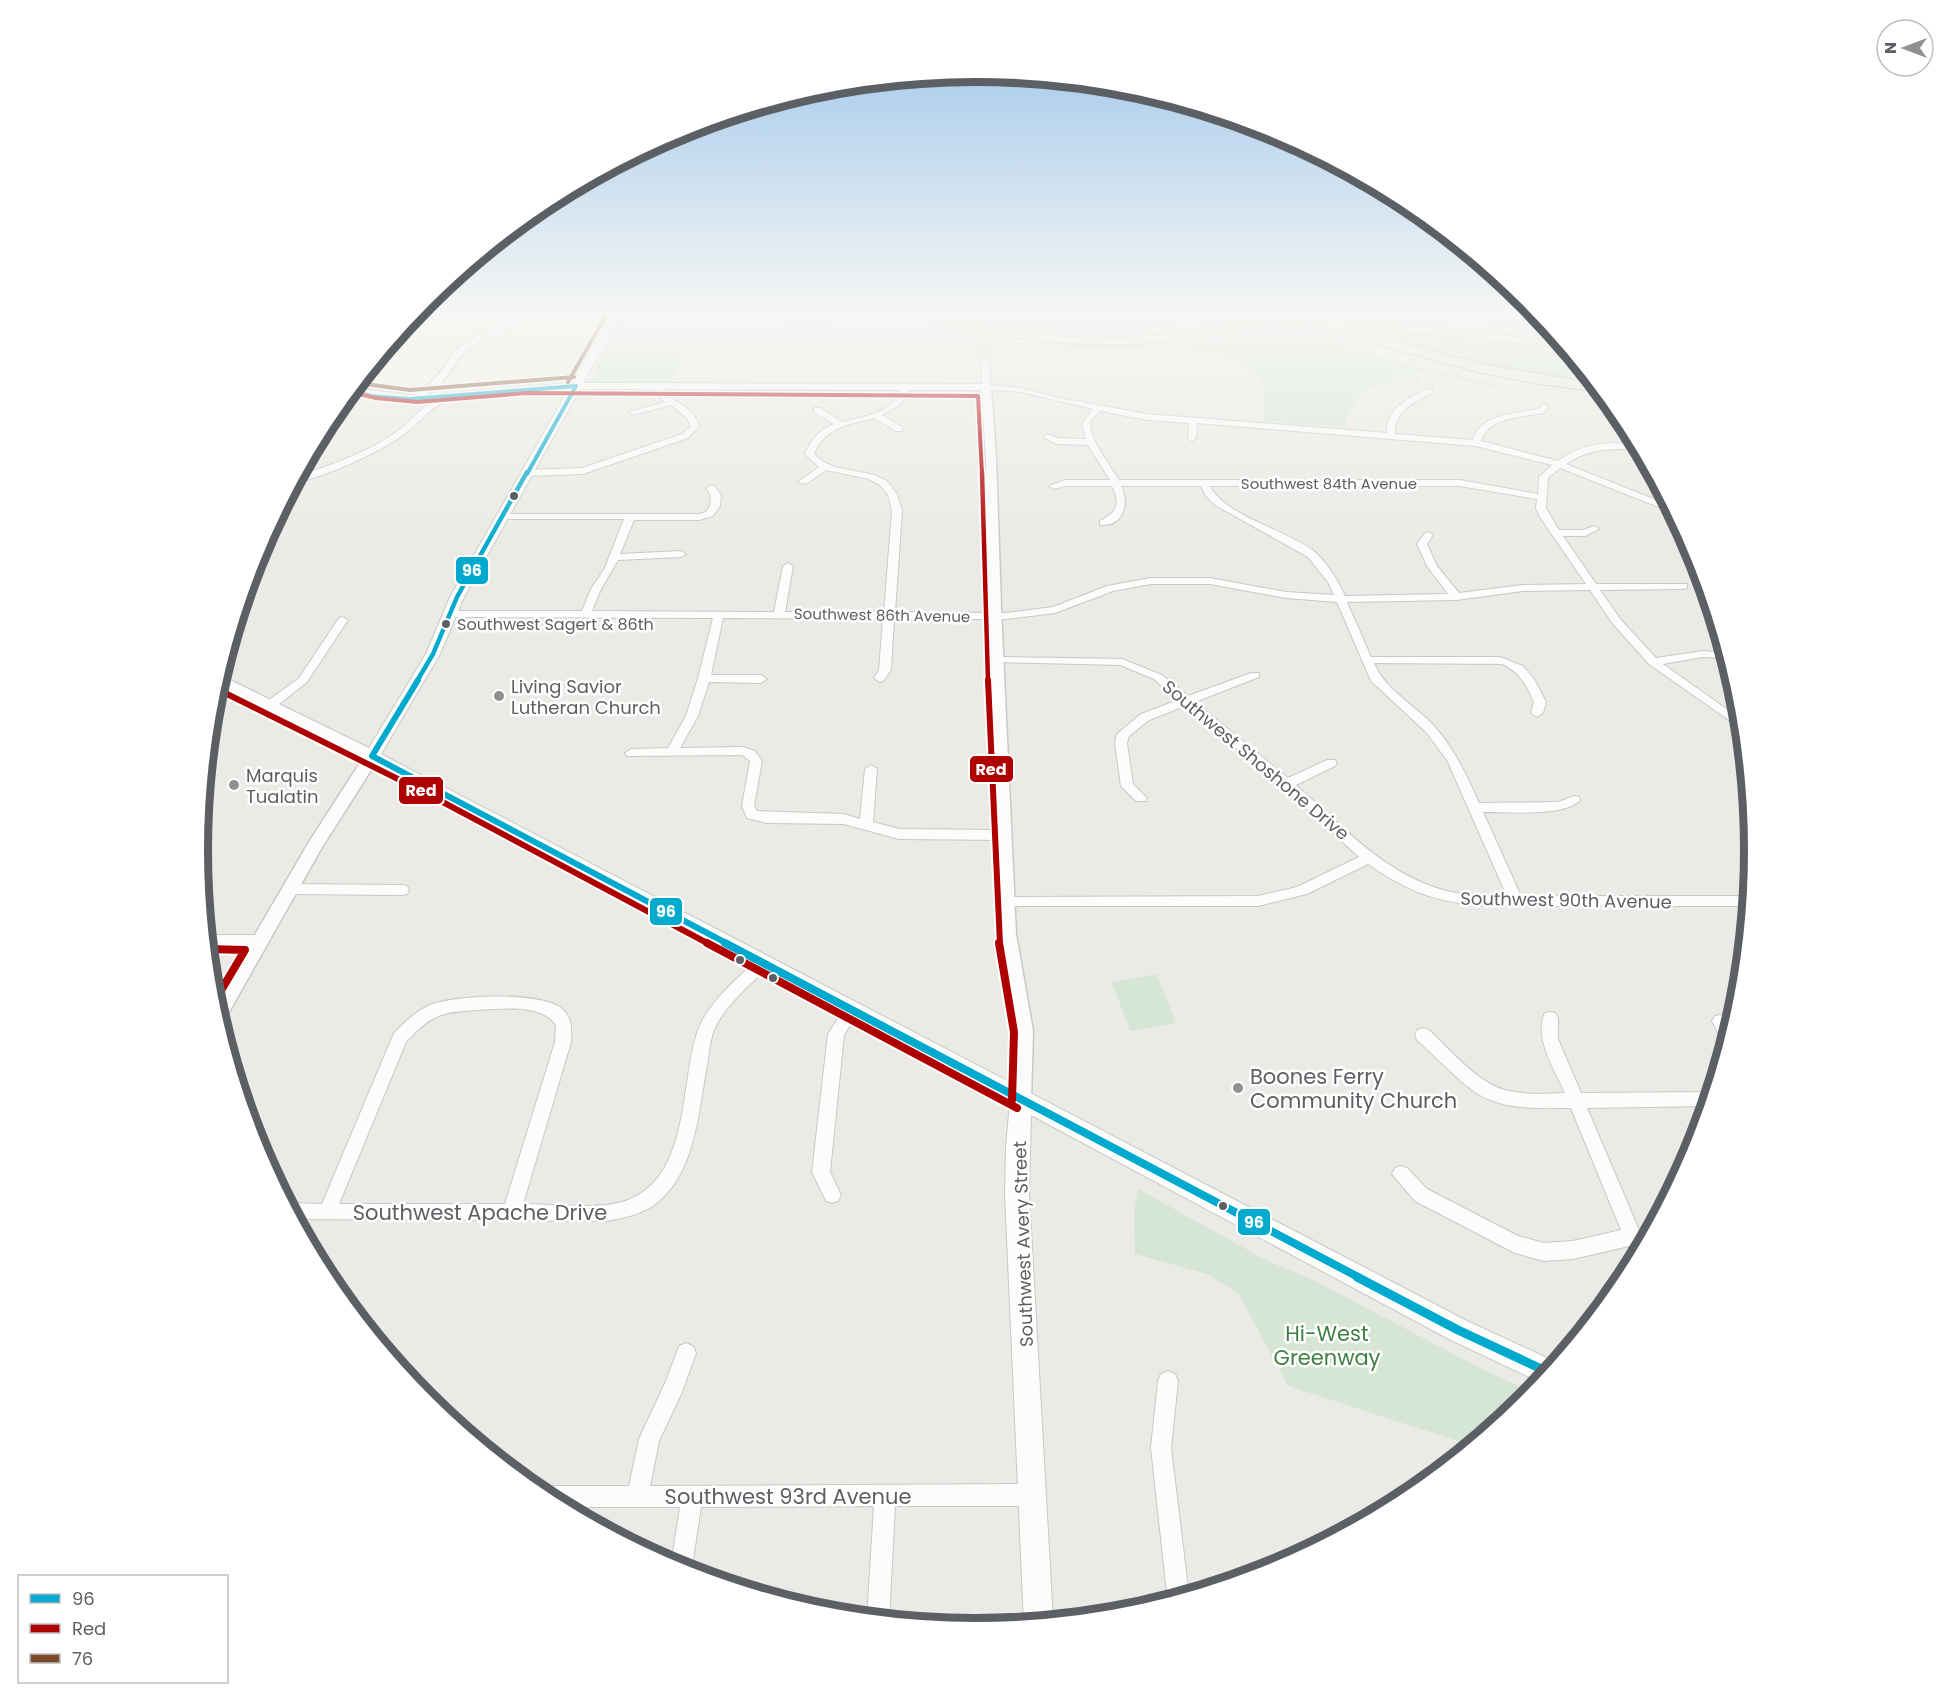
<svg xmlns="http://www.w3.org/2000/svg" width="1953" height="1701" font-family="Poppins,sans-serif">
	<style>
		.commercial { fill: #f3f0e0 }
		.green { fill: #d6e6d4 }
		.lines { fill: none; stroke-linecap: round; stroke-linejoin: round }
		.minor-casing { stroke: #c8c8c8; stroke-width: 2 }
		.tertiary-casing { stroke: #c8c8c8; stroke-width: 3 }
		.secondary-casing { stroke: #c8c8c7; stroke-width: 2 }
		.motorway-casing { stroke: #beb498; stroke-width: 2 }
		.minor { fill: #fcfcfb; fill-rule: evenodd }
		.tertiary { fill: #fcfcfb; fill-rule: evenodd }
		.secondary { fill: #fcfcfb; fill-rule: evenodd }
		.motorway { fill: #eeebe2; fill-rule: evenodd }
		.motorway-bridge-casing { stroke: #beb498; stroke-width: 16; stroke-linecap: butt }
		.motorway-bridge { stroke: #eeebe2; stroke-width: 14 }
		.bus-1-far4-casing { stroke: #fff; stroke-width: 7 }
		.bus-1-far3-casing { stroke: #fff; stroke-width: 8 }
		.bus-1-far2-casing { stroke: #fff; stroke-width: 10 }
		.bus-1-far1-casing { stroke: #fff; stroke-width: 12 }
		.bus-1-casing { stroke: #fff; stroke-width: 14 }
		.bus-2-far3-casing { stroke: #fff; stroke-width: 7 }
		.bus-2-far2-casing { stroke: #fff; stroke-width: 8 }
		.bus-2-far1-casing { stroke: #fff; stroke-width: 10 }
		.bus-2-casing { stroke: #fff; stroke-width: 12 }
		.bus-3-casing { stroke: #fff; stroke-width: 7 }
		.bus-1-far4 { stroke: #00a9ce; stroke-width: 4 }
		.bus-1-far3 { stroke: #00a9ce; stroke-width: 4.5 }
		.bus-1-far2 { stroke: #00a9ce; stroke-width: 6 }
		.bus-1-far1 { stroke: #00a9ce; stroke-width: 8 }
		.bus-1 { stroke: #00a9ce; stroke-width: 9 }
		.bus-2-far3 { stroke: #af0000; stroke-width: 4 }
		.bus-2-far2 { stroke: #af0000; stroke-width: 4.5 }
		.bus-2-far1 { stroke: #af0000; stroke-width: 6 }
		.bus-2 { stroke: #af0000; stroke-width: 8 }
		.bus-3 { stroke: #7a4b2a; stroke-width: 4 }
		.bus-dot { fill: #5c5f63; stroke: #fff; stroke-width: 2 }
		.poi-dot { fill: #8e9091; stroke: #fff; stroke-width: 2 }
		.labels { text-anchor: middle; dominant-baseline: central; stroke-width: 5; stroke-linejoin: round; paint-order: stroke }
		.far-street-label { font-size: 15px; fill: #5c5f63; stroke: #fff }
		.bus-label { font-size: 16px; fill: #5c5f63; stroke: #fff; text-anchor: start }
		.poi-label { font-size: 18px; fill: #5c5f63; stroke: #fff; text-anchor: start }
		.street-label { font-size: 18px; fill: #5c5f63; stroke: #fff }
		.near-poi-label { font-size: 21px; fill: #5c5f63; stroke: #fff; text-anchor: start }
		.near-street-label { font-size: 21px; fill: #5c5f63; stroke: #fff }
		.near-park-label { font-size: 21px; fill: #3f7f44; stroke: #fff }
		.rim { fill: none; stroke: #5c5f63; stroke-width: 8 }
		.line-badge { stroke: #fff; stroke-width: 2 }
		.badge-label { font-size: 16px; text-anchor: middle; font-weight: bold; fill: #fff }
	</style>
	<rect width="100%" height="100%" fill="#ebeae6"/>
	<!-- commercial -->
	<path class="commercial" d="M 418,310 L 611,310 L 568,380 L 509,381 L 452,390 L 415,391 L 396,390 L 359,381 Z"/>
	<!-- green -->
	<path class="green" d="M 976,310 L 1124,310 L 1167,316 L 1170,322 C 1144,339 1030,334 998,326 C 991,323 984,319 977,316 Z
		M 1378,310 L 1462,310 L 1548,326 Z
		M 801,319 L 829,325 L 813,335 L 785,328 Z
		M 1287,329 L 1411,366 L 1510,387 L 1494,387 L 1419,370 L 1414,374 L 1421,384 L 1418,385 L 1411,374 L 1394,374 L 1393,380 L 1362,391 L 1347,417 L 1346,428 L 1264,421 L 1264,391 L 1261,380 L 1252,368 L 1232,357 L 1192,350 L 991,349 L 990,360 L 977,360 L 977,343 L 1223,344 Z
		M 1393,332 L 1569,351 L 1596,384 C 1524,376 1454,360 1385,339 Z
		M 606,348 L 687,348 L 672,384 L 590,382 Z
		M 1157,974 L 1176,1023 L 1130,1031 L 1112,982 Z
		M 1138,1189 L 1266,1260 L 1313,1280 L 1482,1369 L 1534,1393 L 1527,1401 L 1473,1446 L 1288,1386 L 1239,1294 L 1207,1274 L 1135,1254 L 1134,1212 Z"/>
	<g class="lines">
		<defs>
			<path id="minor" d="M 985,360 L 989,362 L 990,385 L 1021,388 L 1059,398 L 1147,414 L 1387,433 C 1386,409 1409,396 1429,389 L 1432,389 L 1432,393 C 1414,402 1394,411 1395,434 L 1473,440 C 1480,414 1516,413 1538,409 L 1544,404 L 1548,406 L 1544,413 C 1523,417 1488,417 1481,441 L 1558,461 C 1582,443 1609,441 1638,444 L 1641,449 C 1612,449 1590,447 1566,464 L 1671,506 L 1674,513 L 1560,468 L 1548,478 L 1546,508 L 1559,530 L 1583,530 L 1594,526 L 1599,529 L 1585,536 L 1563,536 L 1596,584 L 1687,584 L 1687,588 L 1683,589 L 1600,590 L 1621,620 L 1656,658 L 1703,651 L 1726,653 L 1728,658 L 1703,657 L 1663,664 L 1742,720 L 1743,730 L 1649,664 L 1613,624 L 1590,590 L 1523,591 L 1456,600 L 1347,602 L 1371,657 L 1500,657 L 1523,666 L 1534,679 L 1546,702 L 1543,713 L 1537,717 L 1531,713 L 1534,702 C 1526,685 1520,672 1502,664 L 1374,663 C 1386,691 1415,705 1435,727 C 1455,750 1467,776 1479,803 L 1558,802 L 1574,796 L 1579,797 L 1580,800 C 1566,817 1505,812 1483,812 L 1521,896 L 1750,896 L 1750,906 L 1484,906 C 1433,901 1411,893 1368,864 L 1307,894 L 1258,906 L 1001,906 L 999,902 L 1001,898 L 1006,897 L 1258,896 L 1297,887 L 1359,857 L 1283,787 L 1185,706 L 1149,720 L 1129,736 L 1127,743 L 1133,784 L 1147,798 L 1146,801 L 1136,801 L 1121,786 L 1115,743 L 1117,734 L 1141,714 L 1178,700 L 1154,679 L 1120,665 L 992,662 L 992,658 L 996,657 L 1122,659 L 1162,675 L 1188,696 L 1251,673 L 1259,673 L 1259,677 L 1195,702 L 1288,778 L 1327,760 L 1335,760 L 1337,763 L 1335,766 L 1296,785 C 1342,826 1388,878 1451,892 C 1469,896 1488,896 1507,896 L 1447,760 L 1426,732 L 1371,681 L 1337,602 L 1286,598 L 1210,584 L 1151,584 L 1113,591 L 1055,613 L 1006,619 L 894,619 L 891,670 L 884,680 L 880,682 L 874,678 L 879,670 L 883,619 L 723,618 L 711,675 L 761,675 L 767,679 L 761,683 L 709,682 L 698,716 L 680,748 L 743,747 L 755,751 L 762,761 L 754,806 L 757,811 L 844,814 L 860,819 L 865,769 L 871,765 L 877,769 L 873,822 L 899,829 L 1003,830 L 1010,835 L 1003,840 L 899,839 L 844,824 L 767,823 L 747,818 L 742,806 L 750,761 L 742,755 L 627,756 L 625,753 L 631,749 L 668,748 L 686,716 L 698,678 L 713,618 L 449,617 L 444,614 L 449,611 L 582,611 L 591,589 L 604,570 L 624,519 L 502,519 L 499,518 L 499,514 L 699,514 L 706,512 L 710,506 L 711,495 L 706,488 L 711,485 L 714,486 L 721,495 L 720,506 L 713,516 L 699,520 L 634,520 L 620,554 L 681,551 L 686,554 L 681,557 L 618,560 L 601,589 L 592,611 L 774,612 L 783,566 L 788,563 L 793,566 L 785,612 L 884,612 L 892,511 L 888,495 L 880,485 L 869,479 L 826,470 L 806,484 L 798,482 L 819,467 L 805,454 C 812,439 818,431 834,424 L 814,412 L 814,408 L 820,408 L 842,422 C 859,417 883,415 895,400 C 900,394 900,388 906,385 L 910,387 L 902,403 L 882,415 L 902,427 L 902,431 L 896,431 L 874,418 C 848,425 826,426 814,454 L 822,461 L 834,467 L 875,475 L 887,481 L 897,494 L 902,511 L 895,612 L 1006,613 L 1053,607 L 1107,586 L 1151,578 L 1210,578 L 1286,592 L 1334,595 L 1328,582 L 1308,557 L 1215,505 L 1206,496 L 1201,486 L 1121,486 C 1130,504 1123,527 1100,525 L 1100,521 C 1117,512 1121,505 1112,486 L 1065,486 L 1054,489 L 1049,486 L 1065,480 L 1110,480 L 1088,445 L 1057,444 L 1043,437 L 1047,434 L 1058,438 L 1086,439 L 1082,424 L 1093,409 L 1021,392 L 983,389 L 981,362 ZM 1101,411 L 1147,420 L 1189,423 L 1188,438 L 1192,441 L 1196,438 L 1197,423 L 1476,446 L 1552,465 L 1539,477 L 1538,494 L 1460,480 L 1119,480 C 1112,468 1086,435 1091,421 C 1093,417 1097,414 1101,411 ZM 1210,486 L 1460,486 L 1537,499 L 1536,508 L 1540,517 L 1586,584 L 1523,585 L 1459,593 L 1437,566 L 1427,544 L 1433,535 L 1428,532 L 1425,533 L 1417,544 L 1427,566 L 1448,594 L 1345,596 C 1338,581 1328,564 1316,553 C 1290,531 1224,516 1210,486 Z
				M 659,384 L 665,384 L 664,394 C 678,403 694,409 699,426 L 688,438 L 583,474 L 527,476 L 522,473 L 527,470 L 582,468 L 682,434 L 691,426 L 687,418 L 671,405 L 633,415 L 629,412 L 665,402 L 656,394 Z
				M 444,396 L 448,398 L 447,400 C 430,408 419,423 404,434 C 383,451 321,479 295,482 L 298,476 C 331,465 363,454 392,435 C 411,423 423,403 444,396 Z
				M 343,617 L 348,620 L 307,682 L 273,709 L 265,709 L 263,706 L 265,703 L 299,678 L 339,618 Z
				M 225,679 L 231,683 L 215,691 L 218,682 Z
				M 290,884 L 402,885 L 407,886 L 409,890 L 407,894 L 402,895 L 290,894 L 285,893 L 283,889 L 285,885 Z
				M 206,935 L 260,935 L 265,937 L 267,941 L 265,945 L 260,947 L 207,946 Z
				M 763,957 L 768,959 L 770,963 L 768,967 C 749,986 725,1005 714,1030 C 709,1042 709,1058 706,1071 C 698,1116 694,1176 654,1205 C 640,1215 622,1218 606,1221 L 295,1219 L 286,1203 L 322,1204 L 394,1033 C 405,1022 416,1011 430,1005 C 456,995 533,992 558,1006 C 572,1014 572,1028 571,1042 L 523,1204 C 554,1204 600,1211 628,1200 C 690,1176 680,1085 697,1033 C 707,1003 736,980 758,959 ZM 477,1010 C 501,1009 541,1003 556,1025 L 555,1042 L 505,1204 L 339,1204 L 406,1042 C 431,1015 441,1012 477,1010 Z
				M 851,1004 L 856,1006 L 859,1010 L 844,1035 L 830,1172 L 841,1195 L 838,1201 L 832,1203 L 826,1201 L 812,1172 L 828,1034 L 846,1006 Z
				M 1550,1012 L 1555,1013 L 1558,1018 L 1558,1039 L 1581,1093 L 1713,1092 L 1709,1106 L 1587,1108 L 1639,1230 L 1647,1239 L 1639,1255 L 1629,1246 L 1573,1259 L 1544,1261 L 1515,1253 L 1415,1201 L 1392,1174 L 1395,1168 L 1401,1166 L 1407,1168 L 1427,1189 L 1518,1236 L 1544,1243 L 1573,1241 L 1621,1230 L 1571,1108 C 1538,1108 1500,1111 1472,1090 C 1453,1075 1435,1056 1417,1040 L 1415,1035 L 1417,1030 L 1423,1028 L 1429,1030 C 1449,1049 1478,1083 1505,1090 C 1525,1095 1544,1094 1565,1093 C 1556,1072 1533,1037 1545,1013 Z
				M 1720,1015 L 1725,1016 L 1732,1028 L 1728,1043 L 1723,1042 L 1712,1021 L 1715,1016 Z
				M 686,1343 L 693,1346 L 696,1353 L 682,1392 L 659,1441 L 650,1486 L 1033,1484 L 1040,1488 L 1044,1495 L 1040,1502 L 1033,1506 L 895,1506 L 889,1620 L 867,1618 L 874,1506 L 701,1507 L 691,1573 L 671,1566 L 680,1507 L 562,1507 L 535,1491 L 543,1486 L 629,1486 L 639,1439 L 666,1381 L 679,1346 Z
				M 1168,1371 L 1175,1374 L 1178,1381 L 1171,1448 L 1189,1596 L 1168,1602 L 1151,1448 L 1158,1381 L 1161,1374 Z"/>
			<path id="tertiary" d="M 524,310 L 533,310 C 516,331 489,333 469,349 C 450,364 447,386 424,396 L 576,383 L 986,384 L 991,387 L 996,456 L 1001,607 L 1016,934 L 1033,1031 L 1031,1100 L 1028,1106 L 1021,1109 L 1014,1106 L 1011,1100 L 1013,1031 L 998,934 L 987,607 L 986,456 L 981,390 L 576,389 L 420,402 L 378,399 L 349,393 L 354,388 L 415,396 L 415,392 C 441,382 442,363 460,347 C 479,330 506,328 524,310 Z
				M 372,751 L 380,756 L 321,849 L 224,1021 L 219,1023 L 214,1005 L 309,842 L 367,752 Z"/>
			<path id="secondary" d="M 614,310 L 624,310 L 464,597 L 440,654 L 381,754 L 1467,1321 L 1558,1363 L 1542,1383 L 1449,1339 L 1031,1115 L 1029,1193 L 1053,1621 L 1024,1624 L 1005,1193 L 1006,1146 L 1010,1103 L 420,787 L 217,685 L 220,676 L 224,677 L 369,748 L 426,654 L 450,597 Z"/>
			<path id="motorway" d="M 904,310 C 931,307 969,322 997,328 C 1046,337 1099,340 1148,336 C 1178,334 1209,330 1239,322 C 1257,317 1272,308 1291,310 L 1289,313 C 1157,359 1039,351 906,313 Z
				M 1212,310 L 1245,310 L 1246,312 C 1239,318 1219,316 1212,310 Z
				M 1471,310 L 1495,310 L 1542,319 L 1548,326 L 1477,314 Z
				M 1319,316 L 1560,341 L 1567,348 L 1314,323 L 1313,320 L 1314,317 Z
				M 1366,333 L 1481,364 L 1595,383 L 1602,392 L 1540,384 L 1481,373 L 1361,340 L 1359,337 Z"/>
		</defs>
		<!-- minor casing -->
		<use href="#minor" class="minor-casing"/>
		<!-- tertiary casing -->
		<use href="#tertiary" class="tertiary-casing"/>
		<!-- secondary casing -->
		<use href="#secondary" class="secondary-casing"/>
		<!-- motorway casing -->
		<use href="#motorway" class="motorway-casing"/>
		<!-- minor -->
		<use href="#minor" class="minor"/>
		<!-- tertiary -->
		<use href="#tertiary" class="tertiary"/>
		<!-- secondary -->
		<use href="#secondary" class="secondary"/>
		<!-- motorway -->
		<use href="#motorway" class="motorway"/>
		<defs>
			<path id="motorway-bridge" d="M 1299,310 L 1366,337
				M 1240,312 L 1304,318"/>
		</defs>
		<!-- motorway-bridge casing -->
		<use href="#motorway-bridge" class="motorway-bridge-casing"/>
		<!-- motorway-bridge -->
		<use href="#motorway-bridge" class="motorway-bridge"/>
		<defs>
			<path id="bus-1-far4" d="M 352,391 L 371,396 L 410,399 L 576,386
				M 527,474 L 576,386"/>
			<path id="bus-1-far3" d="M 417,681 L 433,654 L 457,597 L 527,472"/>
			<path id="bus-1-far2" d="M 372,756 L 728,944
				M 372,756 L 418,680"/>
			<path id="bus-1-far1" d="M 725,943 L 1360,1278"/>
			<path id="bus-1" d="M 1357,1277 L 1458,1330 L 1550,1373"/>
			<path id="bus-2-far3" d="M 355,393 L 376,398 L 417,402 L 527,393 L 978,396 L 982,474"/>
			<path id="bus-2-far2" d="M 982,472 L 988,681"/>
			<path id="bus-2-far1" d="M 988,680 L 1000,944
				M 220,696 L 225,693 L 422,791 L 709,944"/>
			<path id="bus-2" d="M 707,943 L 1017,1108
				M 999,943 L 1014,1032 L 1012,1100
				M 208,949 L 245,950 L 213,1004"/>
			<path id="bus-3" d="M 568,382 L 609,310
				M 358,383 L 410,390 L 574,377"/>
		</defs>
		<!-- bus-1-far4 casing -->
		<use href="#bus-1-far4" class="bus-1-far4-casing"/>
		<!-- bus-1-far3 casing -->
		<use href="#bus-1-far3" class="bus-1-far3-casing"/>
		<!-- bus-1-far2 casing -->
		<use href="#bus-1-far2" class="bus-1-far2-casing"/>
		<!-- bus-1-far1 casing -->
		<use href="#bus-1-far1" class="bus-1-far1-casing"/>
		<!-- bus-1 casing -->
		<use href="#bus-1" class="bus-1-casing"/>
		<!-- bus-2-far3 casing -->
		<use href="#bus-2-far3" class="bus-2-far3-casing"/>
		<!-- bus-2-far2 casing -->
		<use href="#bus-2-far2" class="bus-2-far2-casing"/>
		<!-- bus-2-far1 casing -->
		<use href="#bus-2-far1" class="bus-2-far1-casing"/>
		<!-- bus-2 casing -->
		<use href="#bus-2" class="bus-2-casing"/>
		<!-- bus-3 casing -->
		<use href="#bus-3" class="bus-3-casing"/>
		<!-- bus-1-far4 -->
		<use href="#bus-1-far4" class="bus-1-far4"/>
		<!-- bus-1-far3 -->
		<use href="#bus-1-far3" class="bus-1-far3"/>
		<!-- bus-1-far2 -->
		<use href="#bus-1-far2" class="bus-1-far2"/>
		<!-- bus-1-far1 -->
		<use href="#bus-1-far1" class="bus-1-far1"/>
		<!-- bus-1 -->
		<use href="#bus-1" class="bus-1"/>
		<!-- bus-2-far3 -->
		<use href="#bus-2-far3" class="bus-2-far3"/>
		<!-- bus-2-far2 -->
		<use href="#bus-2-far2" class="bus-2-far2"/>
		<!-- bus-2-far1 -->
		<use href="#bus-2-far1" class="bus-2-far1"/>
		<!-- bus-2 -->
		<use href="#bus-2" class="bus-2"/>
		<!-- bus-3 -->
		<use href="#bus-3" class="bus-3"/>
	</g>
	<!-- sky -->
	<linearGradient id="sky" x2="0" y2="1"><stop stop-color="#97c3eb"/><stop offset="0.57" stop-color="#f6f6f4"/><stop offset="1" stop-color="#f6f6f4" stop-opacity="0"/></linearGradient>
	<rect width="1953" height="548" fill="url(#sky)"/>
	<!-- markers -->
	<g class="bus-dot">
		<circle cx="514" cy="496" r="5"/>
		<circle cx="446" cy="624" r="5"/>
		<circle cx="740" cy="960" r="5"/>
		<circle cx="773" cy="978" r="5"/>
		<circle cx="1223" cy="1206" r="5"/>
	</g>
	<g class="poi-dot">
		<circle cx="499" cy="696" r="6"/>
		<circle cx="234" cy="785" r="6"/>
		<circle cx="1238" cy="1088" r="6"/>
	</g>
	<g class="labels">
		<!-- far-street labels -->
		<g class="far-street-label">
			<text x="1329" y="483">Southwest 84th Avenue</text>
			<text transform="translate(882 615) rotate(1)">Southwest 86th Avenue</text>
		</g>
		<!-- bus labels -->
		<g class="bus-label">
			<text x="457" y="624">Southwest Sagert &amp; 86th</text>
		</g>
		<!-- poi labels -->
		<g class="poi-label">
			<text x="511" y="686">Living Savior<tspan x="511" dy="21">Lutheran Church</tspan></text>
			<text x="246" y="775">Marquis<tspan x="246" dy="21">Tualatin</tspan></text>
		</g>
		<!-- street labels -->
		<g class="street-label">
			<text transform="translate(1256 760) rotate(40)">Southwest Shoshone Drive</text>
			<text transform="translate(1566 900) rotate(1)">Southwest 90th Avenue</text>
			<text transform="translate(1023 1244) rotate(-92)">Southwest Avery Street</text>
		</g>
		<!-- near-poi labels -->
		<g class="near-poi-label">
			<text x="1250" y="1076">Boones Ferry<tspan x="1250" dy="24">Community Church</tspan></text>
		</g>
		<!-- near-street labels -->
		<g class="near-street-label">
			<text x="480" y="1212">Southwest Apache Drive</text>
			<text x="788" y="1496">Southwest 93rd Avenue</text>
		</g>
		<!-- near-park labels -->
		<g class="near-park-label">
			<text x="1327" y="1333">Hi-West<tspan x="1327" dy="24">Greenway</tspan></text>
		</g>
	</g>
	<!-- crop -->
	<path d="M0 0H1953V1701H0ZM208 850a768 768 0 1 1 1536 0a768 768 0 1 1-1536 0Z" fill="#fff" fill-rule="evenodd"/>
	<path class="rim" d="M208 850a768 768 0 1 1 1536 0a768 768 0 1 1-1536 0Z"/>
	<g class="line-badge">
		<rect x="455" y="556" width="34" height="29" rx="6" fill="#00a9ce"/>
		<rect x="969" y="755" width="45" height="28" rx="6" fill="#af0000"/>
		<rect x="398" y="776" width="46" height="29" rx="6" fill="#af0000"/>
		<rect x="649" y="897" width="34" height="29" rx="6" fill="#00a9ce"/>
		<rect x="1237" y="1208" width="34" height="28" rx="6" fill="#00a9ce"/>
	</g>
	<g class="badge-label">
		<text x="472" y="576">96</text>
		<text x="991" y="775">Red</text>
		<text x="421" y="796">Red</text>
		<text x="666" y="917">96</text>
		<text x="1254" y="1228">96</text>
	</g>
	<!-- legend -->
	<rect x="18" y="1575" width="210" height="108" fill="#ffffff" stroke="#bebfc1" stroke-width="1.5"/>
	<rect x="30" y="1594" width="30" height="9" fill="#00a9ce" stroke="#bebfc1" stroke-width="1.5"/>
	<text x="72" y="1605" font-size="18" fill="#5c5f63">96</text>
	<rect x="30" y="1624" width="30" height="9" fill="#af0000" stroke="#bebfc1" stroke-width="1.5"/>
	<text x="72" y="1635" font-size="18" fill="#5c5f63">Red</text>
	<rect x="30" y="1654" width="30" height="9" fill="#7a4b2a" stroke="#bebfc1" stroke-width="1.5"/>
	<text x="72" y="1665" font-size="18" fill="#5c5f63">76</text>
	<!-- north arrow -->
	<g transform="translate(1905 48) rotate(270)"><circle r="28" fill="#ffffff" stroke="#bebfc1" stroke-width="1.5"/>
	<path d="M0-4.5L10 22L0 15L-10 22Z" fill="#8e9091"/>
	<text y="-9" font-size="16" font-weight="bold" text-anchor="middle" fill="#5c5f63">N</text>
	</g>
</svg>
